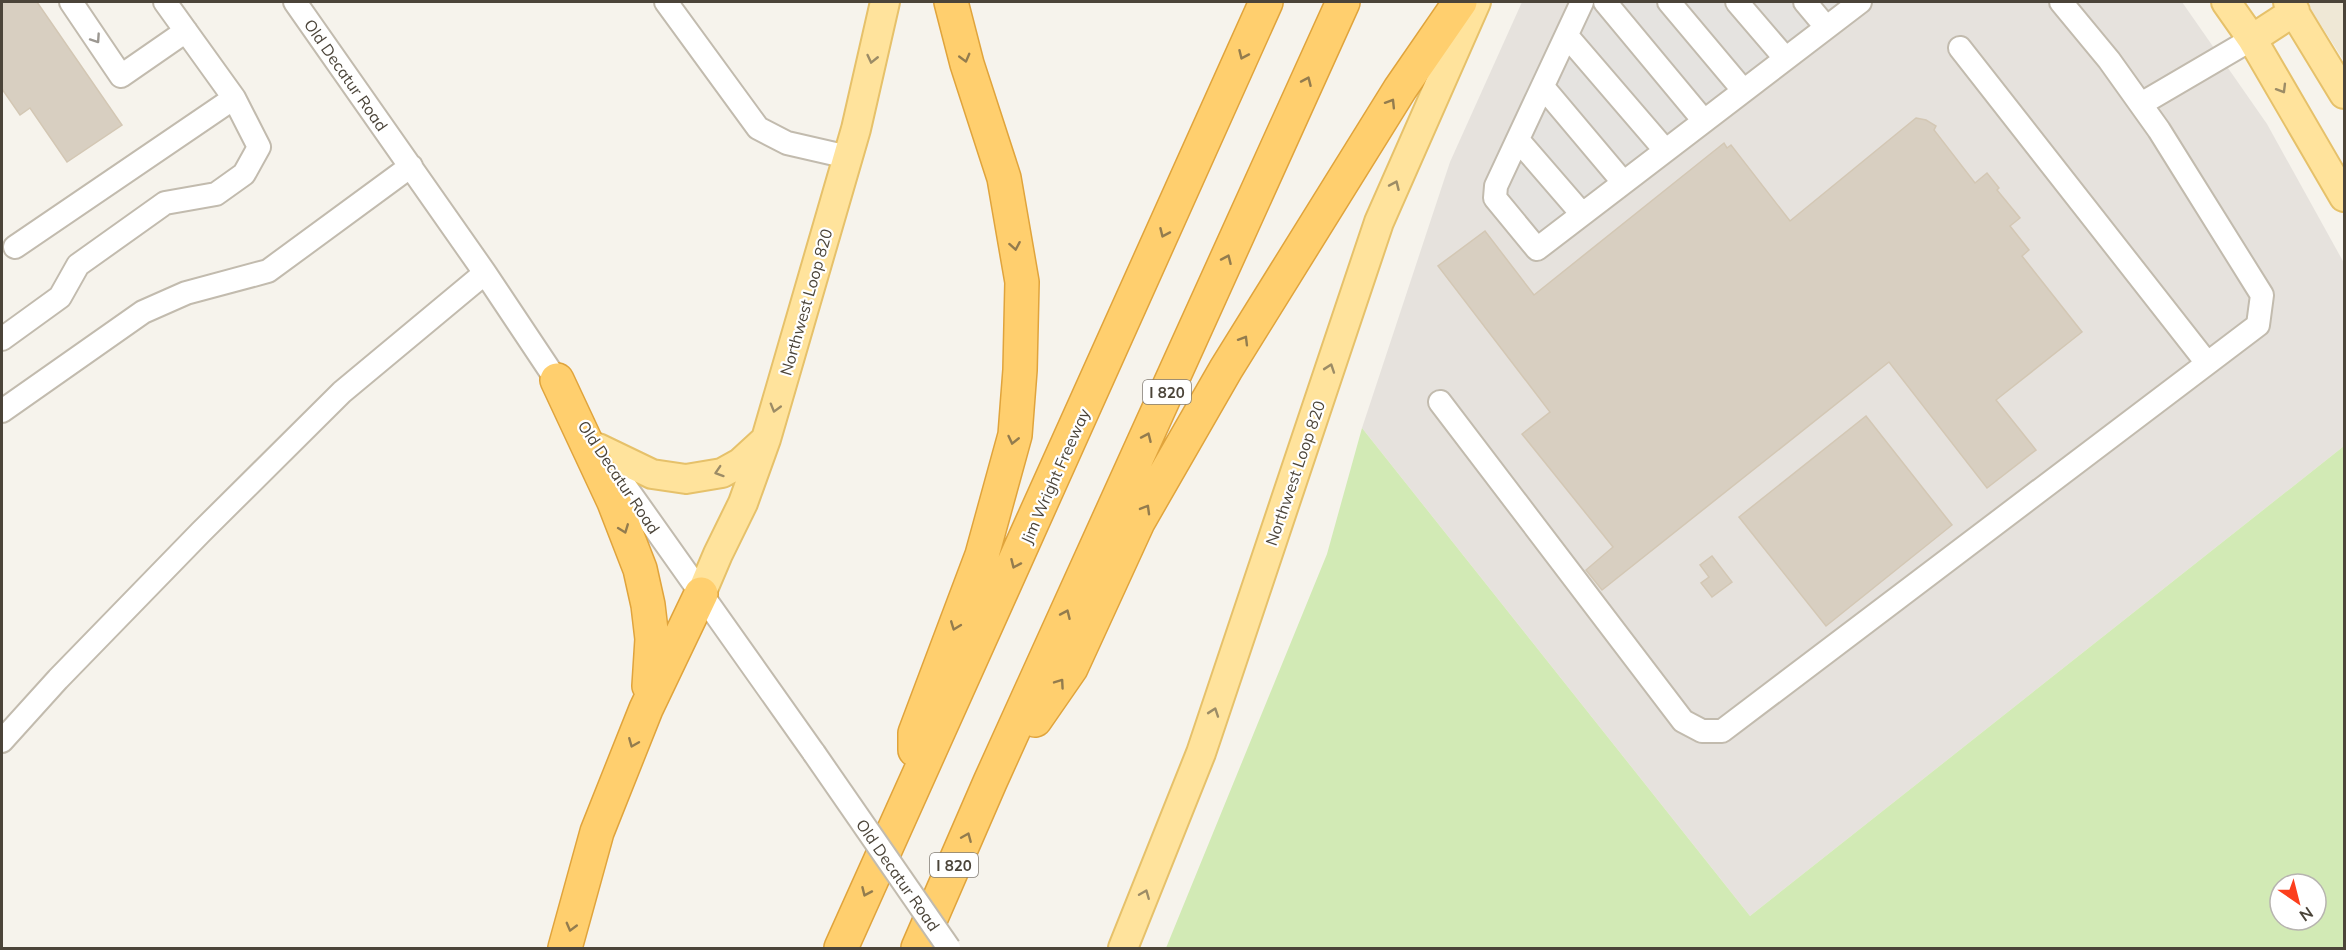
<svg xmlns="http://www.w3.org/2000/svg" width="2346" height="950" font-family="Mulish,sans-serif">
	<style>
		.industrial { fill: #e6e2dd }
		.education { fill: #efe8d6 }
		.green { fill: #d2eab5; fill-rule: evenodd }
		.parking { fill: #e5e3e0 }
		.building { fill: #d8cfc1; stroke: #d3c7b4; stroke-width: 1.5 }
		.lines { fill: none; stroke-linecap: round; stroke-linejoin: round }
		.minor-casing { stroke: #c2bbae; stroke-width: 26 }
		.major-casing { stroke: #e6c16a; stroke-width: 32 }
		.highway-casing { stroke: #e0a43c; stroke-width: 36 }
		.minor { stroke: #fff; stroke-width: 22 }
		.major { stroke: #ffe39c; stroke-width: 28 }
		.highway { stroke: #ffcf6e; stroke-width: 33 }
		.minor-bridge-casing { stroke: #c2bbae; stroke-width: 26; stroke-linecap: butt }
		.minor-bridge { stroke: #fff; stroke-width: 22 }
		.oneway { stroke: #9c9892 }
		.oneway2 { stroke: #937c4e }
		.oneway3 { stroke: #9c8c66 }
		.labels { text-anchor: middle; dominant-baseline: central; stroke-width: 4.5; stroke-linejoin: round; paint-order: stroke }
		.shield { fill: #fff; stroke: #817c74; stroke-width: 1.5 }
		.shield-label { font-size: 15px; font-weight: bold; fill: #4b4439 }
		.street-label { font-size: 16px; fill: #4b4439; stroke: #fff }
	</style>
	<rect width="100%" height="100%" fill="#f6f3ec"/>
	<!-- industrial -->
	<path class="industrial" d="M 1522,2 L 2182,2 L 2267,124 L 2344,263 L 2344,446 L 1750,916 L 1362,428 L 1450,162 Z"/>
	<!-- education -->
	<path class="education" d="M 2306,2 L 2344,2 L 2344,61 Z"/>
	<!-- green -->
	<path class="green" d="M 1362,428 L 1750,916 L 2344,446 L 2344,948 L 1166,948 L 1327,554 ZM 2280,884 L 2316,884 L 2316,920 L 2280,920 Z"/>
	<!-- parking -->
	<path class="parking" d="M 1571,2 L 1876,2 L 1531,264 L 1482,196 Z"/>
	<!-- building -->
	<path class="building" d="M 2,2 L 37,2 L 122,125 L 67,162 L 30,108 L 20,115 L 2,89 Z
		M 1916,118 L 1926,120 L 1936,126 L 1934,130 L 1975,183 L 1987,173 L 1999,188 L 1997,190 L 2020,218 L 2010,226 L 2029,250 L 2022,256 L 2082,332 L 1996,400 L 2036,450 L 1987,488 L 1889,362 L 1602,590 L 1586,570 L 1613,547 L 1522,434 L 1550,412 L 1438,266 L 1485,231 L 1534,295 L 1724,143 L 1727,148 L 1731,145 L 1790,221 Z
		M 1866,416 L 1952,525 L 1826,626 L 1739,517 Z
		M 1712,556 L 1732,582 L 1712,597 L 1701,583 L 1709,577 L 1700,565 Z"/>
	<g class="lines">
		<defs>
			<path id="minor" d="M 71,2 L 121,76 L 186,31
				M 295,2 L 485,273 L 565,393
				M 666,2 L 758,128 L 787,143 L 848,157
				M 1582,2 L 1496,186 L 1495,198 L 1537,249 L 1860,2
				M 1605,2 L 1704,121
				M 1669,2 L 1743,90
				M 1737,2 L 1785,58
				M 1805,2 L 1826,27
				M 1567,36 L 1665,150
				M 1960,48 L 2207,363
				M 1543,87 L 1623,182
				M 2141,104 L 2252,39
				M 1518,140 L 1582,214
				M 15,247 L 234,98 L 165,2
				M 2,339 L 60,297 L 78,265 L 165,203 L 216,194 L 244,174 L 259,147 L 234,98
				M 1440,402 L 1683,721 L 1702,731 L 1722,731 L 2258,325 L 2262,295 L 2159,130 L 2109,60 L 2061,2
				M 2,411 L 143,312 L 186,293 L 268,271 L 411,166
				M 608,462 L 814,753
				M 2,741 L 58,679 L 201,532 L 342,392 L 485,273"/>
			<path id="major" d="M 2226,2 L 2252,39 L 2344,197
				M 2288,2 L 2344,94
				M 2252,39 L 2295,11
				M 598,448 L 652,474 L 686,479 L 722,473 L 740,463 L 764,441
				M 701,594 L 718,554 L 743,503 L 766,439 L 856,129 L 885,2
				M 1123,948 L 1201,753 L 1379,222 L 1476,2"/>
			<path id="highway" d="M 557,380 L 614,502 L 640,569 L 648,605 L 652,639 L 649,686
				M 1035,720 L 1071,668 L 1138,522 L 1226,369 L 1400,89 L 1460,2
				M 915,750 L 915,733 L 982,555 L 1015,435 L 1020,370 L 1022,282 L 1004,178 L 967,64 L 951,2
				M 565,948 L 597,832 L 646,709 L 701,594
				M 841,948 L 1266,2
				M 918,948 L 990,782 L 1343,2"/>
		</defs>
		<!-- minor casing -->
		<use href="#minor" class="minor-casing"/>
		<!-- major casing -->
		<use href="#major" class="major-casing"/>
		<!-- highway casing -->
		<use href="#highway" class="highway-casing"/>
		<!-- minor -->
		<use href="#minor" class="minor"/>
		<!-- major -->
		<use href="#major" class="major"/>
		<!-- highway -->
		<use href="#highway" class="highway"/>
		<defs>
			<path id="minor-bridge" d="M 814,753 L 949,948"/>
		</defs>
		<!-- minor-bridge casing -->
		<use href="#minor-bridge" class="minor-bridge-casing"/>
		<!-- minor-bridge -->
		<use href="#minor-bridge" class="minor-bridge"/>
	</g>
	<!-- one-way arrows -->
	<defs><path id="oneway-chevron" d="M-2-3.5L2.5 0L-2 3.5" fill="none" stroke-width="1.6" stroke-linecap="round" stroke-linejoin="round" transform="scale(1.5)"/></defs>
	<use class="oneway" href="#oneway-chevron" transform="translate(96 39) rotate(56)"/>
	<g class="oneway2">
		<use href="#oneway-chevron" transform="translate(1243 55) rotate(114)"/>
		<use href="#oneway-chevron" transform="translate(965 58) rotate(75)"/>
		<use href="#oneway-chevron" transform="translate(1307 81) rotate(-66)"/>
		<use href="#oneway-chevron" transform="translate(1391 103) rotate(-58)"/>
		<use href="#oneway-chevron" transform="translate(1164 233) rotate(114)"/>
		<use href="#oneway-chevron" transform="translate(1015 246) rotate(80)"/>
		<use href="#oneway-chevron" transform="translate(1227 259) rotate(-66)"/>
		<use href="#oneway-chevron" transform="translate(1244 340) rotate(-59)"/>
		<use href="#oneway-chevron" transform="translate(1147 437) rotate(-66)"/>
		<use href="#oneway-chevron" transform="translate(1013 440) rotate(103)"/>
		<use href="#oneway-chevron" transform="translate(1146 509) rotate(-60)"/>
		<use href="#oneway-chevron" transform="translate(624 529) rotate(69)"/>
		<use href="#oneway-chevron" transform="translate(1015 564) rotate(114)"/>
		<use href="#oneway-chevron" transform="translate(1066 614) rotate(-66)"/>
		<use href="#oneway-chevron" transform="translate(955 626) rotate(111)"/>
		<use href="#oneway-chevron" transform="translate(1060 683) rotate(-55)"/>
		<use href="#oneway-chevron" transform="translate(633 743) rotate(112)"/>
		<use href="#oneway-chevron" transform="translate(967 837) rotate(-67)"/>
		<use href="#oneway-chevron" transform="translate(866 892) rotate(114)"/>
		<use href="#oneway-chevron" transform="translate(571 927) rotate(105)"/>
	</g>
	<g class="oneway3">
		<use href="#oneway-chevron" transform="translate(872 59) rotate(103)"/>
		<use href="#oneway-chevron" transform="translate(2282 89) rotate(59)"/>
		<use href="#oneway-chevron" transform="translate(1395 185) rotate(-66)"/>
		<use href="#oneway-chevron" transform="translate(1330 368) rotate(-71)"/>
		<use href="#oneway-chevron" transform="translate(775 408) rotate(106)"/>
		<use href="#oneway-chevron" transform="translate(719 472) rotate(162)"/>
		<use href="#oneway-chevron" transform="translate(1214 712) rotate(-71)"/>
		<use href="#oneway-chevron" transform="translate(1145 894) rotate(-68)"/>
	</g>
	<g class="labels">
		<!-- shield labels -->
		<g class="shield">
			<rect x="1143" y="380" width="48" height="24" rx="4.5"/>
			<rect x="930" y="853" width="48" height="24" rx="4.5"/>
		</g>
		<g class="shield-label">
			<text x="1167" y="392">I 820</text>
			<text x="954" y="865">I 820</text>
		</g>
		<!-- street labels -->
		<g class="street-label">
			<text transform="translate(346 75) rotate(55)">Old Decatur Road</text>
			<text transform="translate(806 302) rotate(-74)">Northwest Loop 820</text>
			<text transform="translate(1295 473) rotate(-71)">Northwest Loop 820</text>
			<text transform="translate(1055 476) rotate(-66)">Jim Wright Freeway</text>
			<text transform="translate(619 477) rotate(56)">Old Decatur Road</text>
			<text transform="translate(898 875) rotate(55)">Old Decatur Road</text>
		</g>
	</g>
	<!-- border -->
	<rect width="2346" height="950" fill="none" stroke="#4b4439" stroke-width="6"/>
	<!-- north arrow -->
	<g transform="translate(2298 902) rotate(145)"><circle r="28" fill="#ffffff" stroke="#b7b4b0" stroke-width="1.5"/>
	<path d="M0-4.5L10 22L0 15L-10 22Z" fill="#fc3f1d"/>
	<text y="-9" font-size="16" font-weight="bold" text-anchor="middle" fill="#4b4439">N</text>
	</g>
</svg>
